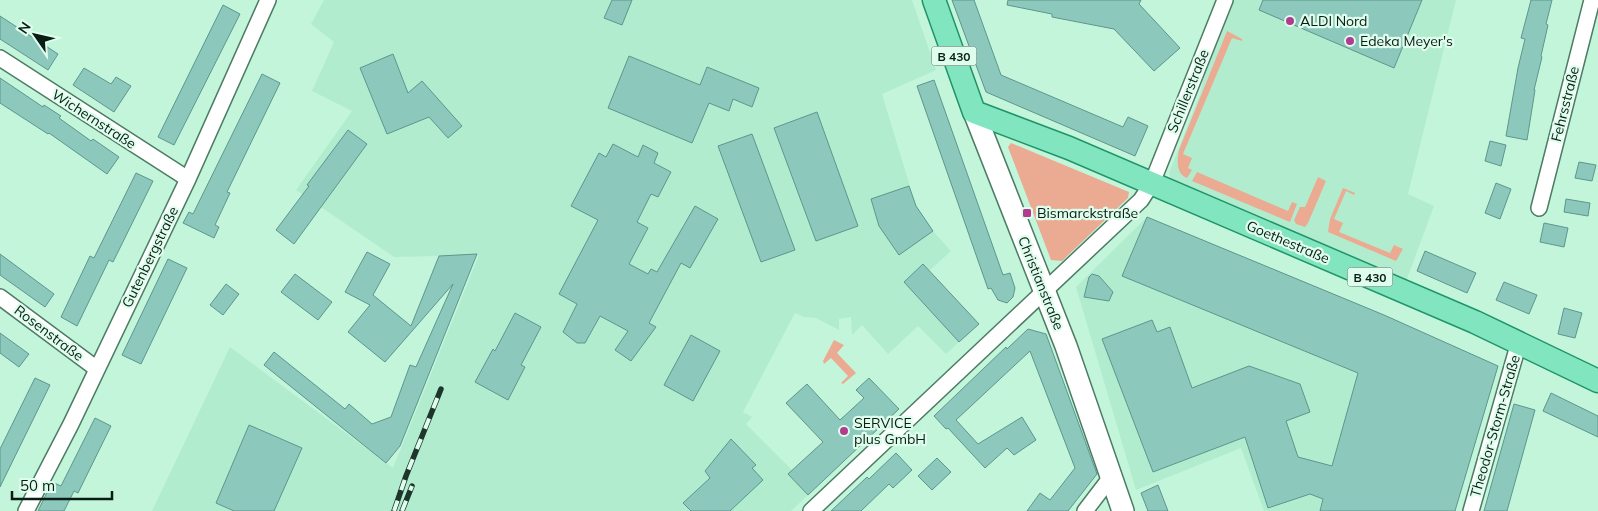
<svg xmlns="http://www.w3.org/2000/svg" width="1598" height="511" font-family="Mulish,sans-serif">
	<style>
		.built { fill: #b1ecce }
		.green { fill: #ebab92 }
		.building { fill: #8dc8bd; stroke: #5d968c }
		.lines { fill: none; stroke-linecap: round; stroke-linejoin: round }
		.street-casing { stroke: #4d7c65; stroke-width: 18 }
		.secondary-casing { stroke: #4d7c65; stroke-width: 24 }
		.primary-casing { stroke: #209468; stroke-width: 25 }
		.street { stroke: #fff; stroke-width: 15 }
		.secondary { stroke: #fff; stroke-width: 21 }
		.primary { stroke: #81e5c0; stroke-width: 22 }
		.rail-casing { stroke: #1e352b; stroke-width: 5.5 }
		.rail { stroke: #dffded; stroke-width: 4; stroke-dasharray: 11; stroke-linecap: butt }
		.poi-dot { fill: #b33b8f; stroke: #dffded; stroke-width: 2 }
		.labels { text-anchor: middle; dominant-baseline: central; stroke-width: 4.5; stroke-linejoin: round; paint-order: stroke }
		.shield { fill: #dffded; stroke: #496055; stroke-width: 1 }
		.shield-label { font-size: 12px; font-weight: bold; fill: #091d14 }
		.poi-label { font-size: 14px; fill: #091d14; stroke: #dffded; text-anchor: start }
		.street-label { font-size: 14px; fill: #091d14; stroke: #dffded }
	</style>
	<rect width="100%" height="100%" fill="#c3f5db"/>
	<!-- built -->
	<path class="built" d="M 324,0 L 912,0 L 936,70 L 882,94 L 916,206 L 933,231 L 951,251 L 929,271 L 979,324 L 946,354 L 918,326 L 888,354 L 862,325 L 852,335 L 851,317 L 839,319 L 839,330 L 816,318 L 804,317 L 795,313 L 743,412 L 752,417 L 746,424 L 792,470 L 808,495 L 791,511 L 152,511 L 230,347 L 393,468 L 479,255 L 394,257 L 296,190 L 352,111 L 312,91 L 334,42 L 311,24 Z
		M 1230,0 L 1456,0 L 1408,194 L 1434,206 L 1405,284 L 1173,185 L 1169,173 L 1200,94 L 1209,55 Z
		M 1147,217 L 1384,315 L 1498,366 L 1455,511 L 1264,511 L 1241,448 L 1136,490 L 1076,287 Z"/>
	<!-- green -->
	<path class="green" d="M 1227,31 L 1242,39 L 1242,41 L 1232,38 L 1183,154 L 1192,158 L 1188,168 L 1192,170 L 1187,178 C 1176,174 1177,160 1179,150 Z
		M 1011,143 L 1129,192 L 1128,198 L 1062,261 L 1051,260 L 1008,147 Z
		M 1197,172 L 1288,211 L 1292,202 L 1297,204 L 1290,222 L 1192,181 Z
		M 1318,177 L 1326,181 L 1308,223 L 1305,227 L 1296,224 L 1294,220 L 1300,207 L 1305,207 Z
		M 1343,188 L 1355,193 L 1354,195 L 1346,191 L 1334,219 L 1343,223 L 1339,232 L 1390,253 L 1394,245 L 1403,249 L 1396,261 L 1328,232 L 1330,219 Z
		M 834,340 L 844,345 L 837,353 L 856,373 L 843,384 L 841,383 L 848,376 L 831,358 L 824,364 L 823,361 Z"/>
	<!-- building -->
	<path class="building" d="M 612,0 L 632,0 L 622,25 L 604,18 Z
		M 952,0 L 974,0 L 1001,75 L 1123,127 L 1128,117 L 1148,126 L 1135,156 L 986,92 Z
		M 1008,0 L 1141,0 L 1139,4 L 1180,48 L 1154,71 L 1114,29 L 1052,17 L 1052,14 L 1007,5 Z
		M 1263,0 L 1422,0 L 1394,68 L 1259,10 Z
		M 1531,0 L 1552,0 L 1546,24 L 1548,25 L 1541,56 L 1542,57 L 1534,90 L 1535,90 L 1527,140 L 1506,136 L 1518,68 L 1525,39 L 1521,38 Z
		M 223,5 L 240,14 L 174,145 L 158,137 Z
		M 0,16 L 58,54 L 48,70 L 0,39 Z
		M 393,54 L 408,93 L 422,81 L 462,126 L 448,138 L 429,117 L 387,134 L 360,68 Z
		M 629,56 L 700,85 L 707,67 L 759,88 L 752,107 L 733,99 L 729,111 L 709,103 L 692,143 L 608,108 Z
		M 84,68 L 111,84 L 116,77 L 131,86 L 114,112 L 73,85 Z
		M 262,74 L 280,83 L 227,192 L 230,193 L 215,225 L 219,227 L 214,238 L 183,223 L 189,212 L 193,214 Z
		M 0,78 L 43,107 L 44,105 L 61,116 L 59,118 L 91,141 L 93,139 L 119,157 L 107,174 L 49,133 L 48,134 L 0,103 Z
		M 934,80 L 1003,275 L 1010,273 L 1015,288 L 1013,297 L 1007,303 L 998,300 L 991,288 L 988,289 L 917,86 Z
		M 817,112 L 858,226 L 816,241 L 774,128 Z
		M 348,130 L 367,144 L 294,244 L 276,230 L 309,186 L 307,185 Z
		M 752,134 L 795,250 L 761,262 L 718,146 Z
		M 1490,141 L 1506,145 L 1501,166 L 1485,161 Z
		M 613,144 L 638,157 L 643,145 L 658,153 L 654,163 L 671,172 L 658,197 L 651,194 L 637,222 L 648,228 L 629,264 L 648,274 L 651,269 L 657,272 L 695,206 L 718,219 L 690,268 L 681,263 L 649,323 L 656,327 L 631,361 L 615,350 L 628,331 L 600,316 L 585,343 L 577,343 L 563,332 L 577,304 L 559,294 L 598,220 L 571,206 L 599,153 L 606,157 Z
		M 1579,162 L 1596,165 L 1592,181 L 1575,178 Z
		M 136,173 L 153,181 L 113,262 L 109,260 L 77,326 L 61,317 L 90,256 L 94,258 Z
		M 1496,183 L 1511,189 L 1500,219 L 1485,213 Z
		M 909,186 L 916,206 L 933,231 L 899,255 L 879,226 L 871,199 Z
		M 1566,199 L 1590,203 L 1588,216 L 1564,212 Z
		M 1147,217 L 1384,315 L 1498,366 L 1455,511 L 1320,511 L 1323,499 L 1310,494 L 1268,508 L 1245,437 L 1153,472 L 1102,339 L 1152,320 L 1157,332 L 1170,327 L 1192,388 L 1249,366 L 1300,384 L 1310,412 L 1286,421 L 1298,457 L 1332,466 L 1358,373 L 1122,276 Z
		M 1544,223 L 1568,228 L 1564,247 L 1540,242 Z
		M 1425,251 L 1476,273 L 1467,293 L 1417,271 Z
		M 367,252 L 390,264 L 373,295 L 411,326 L 439,256 L 477,254 L 400,446 L 386,463 L 264,365 L 274,352 L 345,409 L 349,404 L 372,424 L 391,417 L 410,365 L 416,367 L 453,284 L 385,362 L 348,332 L 370,305 L 345,292 Z
		M 0,254 L 54,294 L 45,307 L 0,275 Z
		M 168,259 L 187,268 L 141,364 L 122,355 Z
		M 923,264 L 979,324 L 959,342 L 904,282 Z
		M 295,274 L 332,302 L 318,320 L 281,292 Z
		M 1092,274 L 1099,276 L 1113,292 L 1109,301 L 1084,297 L 1089,277 Z
		M 1504,282 L 1537,295 L 1529,314 L 1496,300 Z
		M 226,284 L 239,294 L 223,315 L 210,305 Z
		M 1564,308 L 1582,313 L 1575,338 L 1558,334 Z
		M 515,313 L 541,327 L 521,365 L 525,367 L 508,400 L 475,382 L 493,349 L 495,351 Z
		M 1028,329 L 1046,334 L 1097,474 L 1068,511 L 1027,511 L 1040,493 L 1050,500 L 1075,468 L 1030,351 L 956,420 L 978,444 L 1022,417 L 1036,440 L 1014,455 L 1007,448 L 985,468 L 948,428 L 946,429 L 934,416 L 1006,347 L 1007,349 Z
		M 0,333 L 29,354 L 19,367 L 0,353 Z
		M 691,335 L 720,351 L 693,401 L 664,385 Z
		M 35,378 L 50,385 L 0,487 L 0,449 Z
		M 869,378 L 899,409 L 808,495 L 788,474 L 823,442 L 786,403 L 807,384 L 840,420 L 864,398 L 856,390 Z
		M 1551,393 L 1598,416 L 1598,437 L 1543,411 Z
		M 1514,404 L 1535,410 L 1507,511 L 1484,511 Z
		M 95,418 L 111,426 L 78,493 L 74,491 L 64,511 L 38,511 L 52,482 L 61,486 Z
		M 249,425 L 302,448 L 274,511 L 234,511 L 216,503 Z
		M 731,439 L 756,465 L 752,468 L 763,480 L 730,511 L 691,511 L 683,503 L 710,478 L 705,471 Z
		M 896,453 L 912,470 L 893,488 L 889,484 L 861,511 L 831,511 L 867,477 L 869,479 Z
		M 937,458 L 951,472 L 932,490 L 918,476 Z
		M 1158,485 L 1168,511 L 1148,511 L 1141,493 Z"/>
	<g class="lines">
		<defs>
			<path id="street" d="M 0,58 L 188,179
				M 1539,208 L 1592,0
				M 0,297 L 97,369
				M 26,511 L 71,424 L 188,179 L 268,0
				M 811,511 L 1141,200 L 1152,183 L 1225,0
				M 1085,511 L 1111,477
				M 1471,511 L 1519,342"/>
			<path id="secondary" d="M 974,112 L 1066,346 L 1123,511"/>
			<path id="primary" d="M 934,0 L 974,112 L 1069,148 L 1475,322 L 1598,381"/>
		</defs>
		<!-- street casing -->
		<use href="#street" class="street-casing"/>
		<!-- secondary casing -->
		<use href="#secondary" class="secondary-casing"/>
		<!-- primary casing -->
		<use href="#primary" class="primary-casing"/>
		<!-- street -->
		<use href="#street" class="street"/>
		<!-- secondary -->
		<use href="#secondary" class="secondary"/>
		<!-- primary -->
		<use href="#primary" class="primary"/>
		<defs>
			<path id="rail" d="M 394,511 L 406,476 L 441,389
				M 402,511 L 412,486"/>
		</defs>
		<!-- rail casing -->
		<use href="#rail" class="rail-casing"/>
		<!-- rail -->
		<use href="#rail" class="rail"/>
	</g>
	<!-- markers -->
	<g class="poi-dot">
		<circle cx="1290" cy="21" r="5"/>
		<circle cx="1350" cy="41" r="5"/>
		<rect x="1022" y="208" width="10" height="10" rx="2.5"/>
		<circle cx="844" cy="431" r="5"/>
	</g>
	<g class="labels">
		<!-- shield labels -->
		<g class="shield">
			<rect x="931.5" y="46.5" width="45" height="19" rx="4"/>
			<rect x="1347.5" y="267.5" width="45" height="19" rx="4"/>
		</g>
		<g class="shield-label">
			<text x="954" y="56">B 430</text>
			<text x="1370" y="277">B 430</text>
		</g>
		<!-- poi labels -->
		<g class="poi-label">
			<text x="1300" y="21">ALDI Nord</text>
			<text x="1360" y="41">Edeka Meyer's</text>
			<text x="1037" y="213">Bismarckstraße</text>
			<text x="854" y="423">SERVICE<tspan x="854" dy="16">plus GmbH</tspan></text>
		</g>
		<!-- street labels -->
		<g class="street-label">
			<text transform="translate(1188 91) rotate(-68)">Schillerstraße</text>
			<text transform="translate(1565 104) rotate(-76)">Fehrsstraße</text>
			<text transform="translate(94 119) rotate(33)">Wichernstraße</text>
			<text transform="translate(1288 242) rotate(23)">Goethestraße</text>
			<text transform="translate(150 257) rotate(-64)">Gutenbergstraße</text>
			<text transform="translate(1041 283) rotate(68)">Christianstraße</text>
			<text transform="translate(49 333) rotate(37)">Rosenstraße</text>
			<text transform="translate(1495 426) rotate(-74)">Theodor-Storm-Straße</text>
		</g>
	</g>
	<!-- north arrow -->
	<g transform="translate(35 35) rotate(304)" stroke="#dffded" stroke-width="4" paint-order="stroke">
	<path d="M0-4L9 19L0 12L-9 19Z" fill="#091d14"/>
	<text y="-8" font-size="14" font-weight="bold" text-anchor="middle" fill="#091d14">N</text>
	</g>
	<!-- scale -->
	<path d="M12 491v8h100v-8" fill="none" stroke="#091d14" stroke-width="2.5"/>
	<text x="20" y="491" font-size="15" fill="#091d14" stroke="#dffded" stroke-width="4" paint-order="stroke">50 m</text>
</svg>
